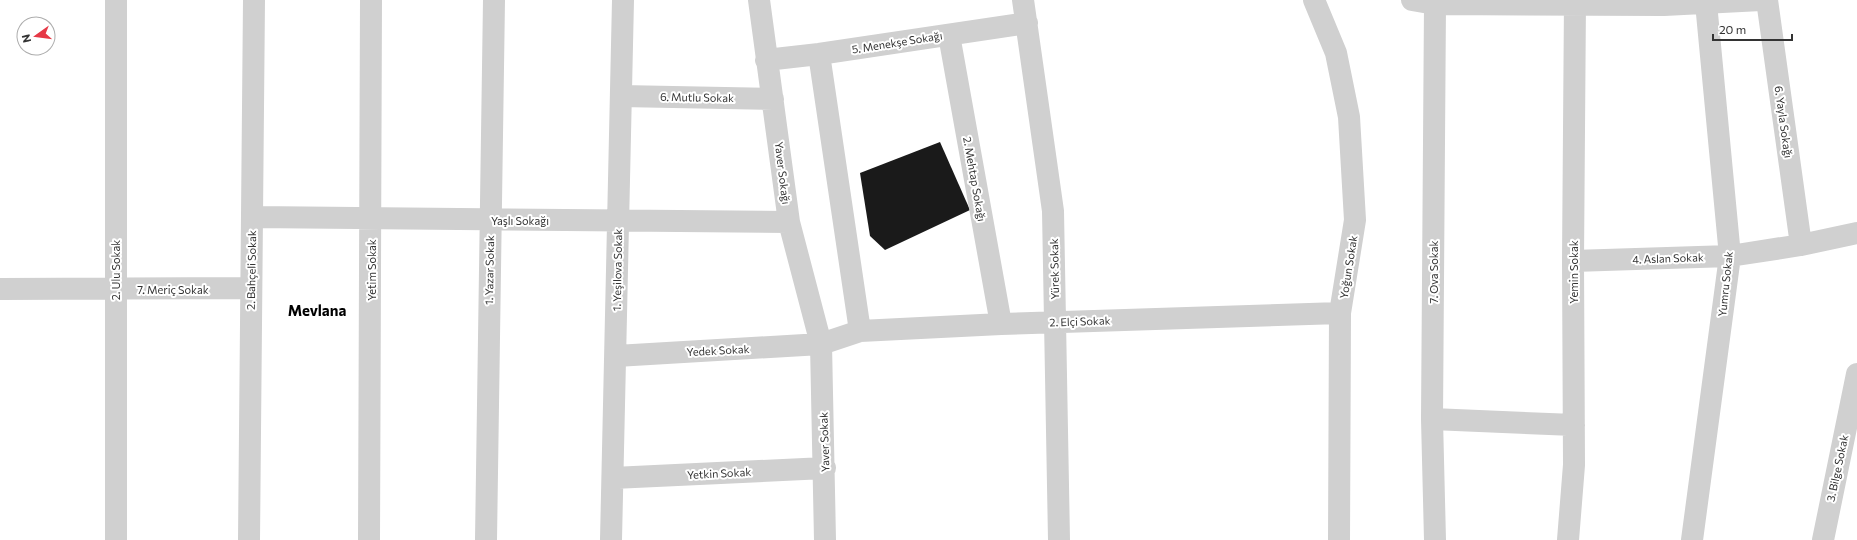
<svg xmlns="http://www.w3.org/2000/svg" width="1857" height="540" font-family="Commissioner,sans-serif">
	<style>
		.building { fill: #1a1a1a }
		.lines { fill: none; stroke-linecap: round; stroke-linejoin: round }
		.minor { stroke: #d0d0d0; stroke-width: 22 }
		.labels { text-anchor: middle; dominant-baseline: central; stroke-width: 4; stroke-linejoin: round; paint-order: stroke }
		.street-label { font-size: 11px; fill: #333; stroke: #fff }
		.district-label { font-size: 15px; font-weight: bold; fill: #000; stroke: #fff }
	</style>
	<rect width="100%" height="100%" fill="#fff"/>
	<!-- building -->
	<path class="building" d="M 940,142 L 970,210 L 885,250 L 870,236 L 860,173 Z"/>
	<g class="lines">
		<!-- minor -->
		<path class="minor" d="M 116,0 L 116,540
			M 759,0 L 789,222 L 821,344 L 825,540
			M 1023,0 L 1053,211 L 1059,540
			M 1314,0 L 1336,53 L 1349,117 L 1355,220 L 1340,313 L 1339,540
			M 1412,0 L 1435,4 L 1664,5 L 1761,0
			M 1767,0 L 1801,245
			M 949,35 L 1001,324
			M 819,54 L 860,331
			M 766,60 L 819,54 L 1027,23
			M 621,96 L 773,99
			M 252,217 L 789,222
			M 1573,261 L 1730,256 L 1801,245 L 1857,233
			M 0,289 L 251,288
			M 616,356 L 821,344 L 860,331 L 1001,324 L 1340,313
			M 1432,419 L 1574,425
			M 613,478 L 825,468
			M 249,540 L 254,0
			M 369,540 L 371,0
			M 486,540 L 494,0
			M 611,540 L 623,0
			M 1435,540 L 1432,419 L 1435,4
			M 1568,540 L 1574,465 L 1573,261 L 1575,0
			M 1692,540 L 1730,256 L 1706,3
			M 1823,540 L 1857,374"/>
	</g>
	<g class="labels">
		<!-- street labels -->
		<g class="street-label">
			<text transform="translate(897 42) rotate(-9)">5. Menekşe Sokağı</text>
			<text transform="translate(697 97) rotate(1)">6. Mutlu Sokak</text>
			<text transform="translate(1784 122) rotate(82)">6. Yayla Sokağı</text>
			<text transform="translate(783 173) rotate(83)">Yaver Sokağı</text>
			<text transform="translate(975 179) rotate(80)">2. Mehtap Sokağı</text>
			<text x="520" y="220">Yaşlı Sokağı</text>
			<text transform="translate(1668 258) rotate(-2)">4. Aslan Sokak</text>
			<text transform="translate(1348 267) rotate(-81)">Yoğun Sokak</text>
			<text transform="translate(1054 269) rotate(-91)">Yürek Sokak</text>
			<text transform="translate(115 270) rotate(-90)">2. Ulu Sokak</text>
			<text transform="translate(251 270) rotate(-89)">2. Bahçeli Sokak</text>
			<text transform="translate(371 270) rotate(-90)">Yetim Sokak</text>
			<text transform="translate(489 270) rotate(-89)">1. Yazar Sokak</text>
			<text transform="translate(617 270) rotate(-89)">1. Yeşilova Sokak</text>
			<text transform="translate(1433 272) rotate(-90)">7. Ova Sokak</text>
			<text transform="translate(1573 272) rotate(-90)">Yemin Sokak</text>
			<text transform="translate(1725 284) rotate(-84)">Yumru Sokak</text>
			<text x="173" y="289">7. Meriç Sokak</text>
			<text transform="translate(1080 321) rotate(-2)">2. Elçi Sokak</text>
			<text transform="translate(718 350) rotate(-3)">Yedek Sokak</text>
			<text transform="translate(824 442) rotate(-92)">Yaver Sokak</text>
			<text transform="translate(1837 468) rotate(-78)">3. Bilge Sokak</text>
			<text transform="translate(719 473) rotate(-3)">Yetkin Sokak</text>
		</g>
		<!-- district labels -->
		<g class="district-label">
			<text x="317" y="310">Mevlana</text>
		</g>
	</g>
	<!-- north arrow -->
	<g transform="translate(36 36) rotate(256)"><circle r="19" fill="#ffffff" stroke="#adadad"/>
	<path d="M0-3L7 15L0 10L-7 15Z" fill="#e63946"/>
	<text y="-6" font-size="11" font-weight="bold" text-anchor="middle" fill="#333333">N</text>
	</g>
	<!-- scale -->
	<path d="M1713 34v6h79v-6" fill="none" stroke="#333333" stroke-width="2"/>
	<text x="1719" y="34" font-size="12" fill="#333333" stroke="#ffffff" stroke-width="3" paint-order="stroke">20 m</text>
</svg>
